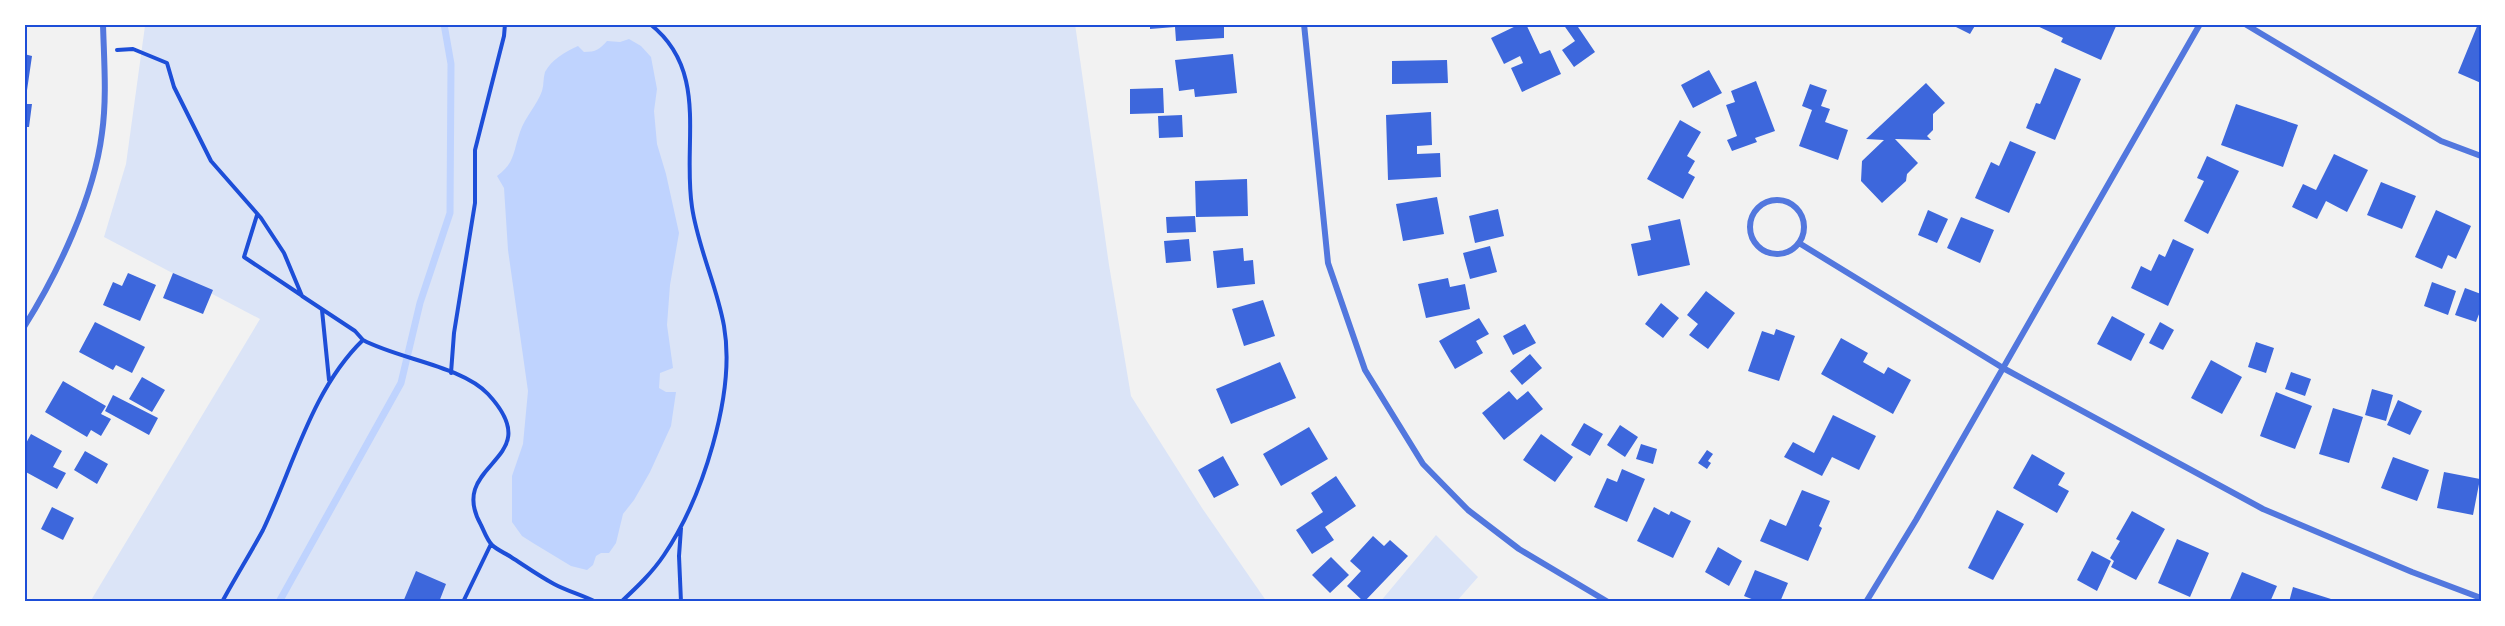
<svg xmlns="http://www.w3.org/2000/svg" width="2505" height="626" font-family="'Libre Baskerville',serif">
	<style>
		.green { fill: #dbe4f7 }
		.water { fill: #bfd3fe }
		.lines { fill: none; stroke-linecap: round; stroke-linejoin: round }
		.stream { stroke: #bfd3fe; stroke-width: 7 }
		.building { fill: #3d67dc }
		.path { stroke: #1d4ed8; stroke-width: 4 }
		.minor { stroke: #5277de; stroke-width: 6 }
		.neatline { fill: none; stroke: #1d4ed8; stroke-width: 2 }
	</style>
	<rect width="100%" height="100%" fill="#f2f2f2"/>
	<!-- green -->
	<path class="green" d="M 304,24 L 1075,24 L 1109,265 L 1131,396 L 1202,508 L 1267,602 L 90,602 L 260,319 L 104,237 L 126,164 L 145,26 Z
		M 1436,535 L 1478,577 L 1456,602 L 1380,602 Z"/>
	<!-- water -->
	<path class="water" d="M 629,39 L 641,46 L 651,57 L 657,89 L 654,111 L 657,144 L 666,174 L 679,233 L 670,285 L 667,325 L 673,368 L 660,373 L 659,388 L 666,392 L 676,392 L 671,426 L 650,472 L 634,500 L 623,514 L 616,543 L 609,553 L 601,553 L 596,556 L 593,565 L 587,570 L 571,566 L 533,543 L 522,536 L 512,522 L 512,476 L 523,444 L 528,391 L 508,250 L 504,188 L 497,176 C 515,163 513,152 520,132 C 525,117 537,105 542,91 C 544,85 543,78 545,72 C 552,59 565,52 578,46 L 584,52 C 596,52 600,49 607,41 L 620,42 Z"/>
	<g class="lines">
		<!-- stream -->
		<path class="stream" d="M 279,602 L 401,383 L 420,303 L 450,213 L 451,64 L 444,24"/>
	</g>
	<!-- building -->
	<path class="building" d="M 1150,24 L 1224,24 L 1224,38 L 1176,41 L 1175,27 L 1150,29 Z
		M 1520,24 L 1526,24 L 1540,54 L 1550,50 L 1561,74 L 1522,92 L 1511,68 L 1523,63 L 1520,56 L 1504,64 L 1491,38 Z
		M 1563,24 L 1576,24 L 1595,52 L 1574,67 L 1562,50 L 1575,41 Z
		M 1950,24 L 1976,24 L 1970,34 Z
		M 2033,24 L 2117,24 L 2101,60 L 2061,42 L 2063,38 Z
		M 2478,24 L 2481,25 L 2481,83 L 2458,73 Z
		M 24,54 L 32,56 L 25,104 L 32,104 L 29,127 L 24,127 Z
		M 1233,54 L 1237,93 L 1195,97 L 1194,89 L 1179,91 L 1175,60 Z
		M 1447,60 L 1448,83 L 1392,84 L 1392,61 Z
		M 2055,68 L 2081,79 L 2055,140 L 2026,128 L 2036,103 L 2040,104 Z
		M 1709,70 L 1722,93 L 1693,108 L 1681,85 Z
		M 1756,81 L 1775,131 L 1755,138 L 1757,142 L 1732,151 L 1727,140 L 1737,136 L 1726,105 L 1735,102 L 1731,91 Z
		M 1926,83 L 1945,103 L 1933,114 L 1933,130 L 1927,136 L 1931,140 L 1895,139 L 1918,163 L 1907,174 L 1906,181 L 1882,203 L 1861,181 L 1862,161 L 1884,140 L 1866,139 Z
		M 1810,84 L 1827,90 L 1821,106 L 1830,109 L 1825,122 L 1848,130 L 1838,160 L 1799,146 L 1812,110 L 1802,106 Z
		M 1163,88 L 1164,113 L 1130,114 L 1130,89 Z
		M 2236,104 L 2298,125 L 2283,167 L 2221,145 Z
		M 1431,112 L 1432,145 L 1417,146 L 1417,154 L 1440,153 L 1441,177 L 1388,180 L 1386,115 Z
		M 1182,115 L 1183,137 L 1159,138 L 1158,116 Z
		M 1680,120 L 1701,132 L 1687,156 L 1695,161 L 1688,173 L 1695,177 L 1683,199 L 1647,179 Z
		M 2010,141 L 2036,152 L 2009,213 L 1975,198 L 1991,162 L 1999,166 Z
		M 2334,154 L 2368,170 L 2347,212 L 2326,201 L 2317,219 L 2292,207 L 2303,184 L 2316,190 Z
		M 2207,156 L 2239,171 L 2208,234 L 2184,221 L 2204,181 L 2197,178 Z
		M 1247,179 L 1248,216 L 1196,217 L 1195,181 Z
		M 2381,182 L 2416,196 L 2402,229 L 2367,215 Z
		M 1437,197 L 1444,234 L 1403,241 L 1396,204 Z
		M 1498,209 L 1504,236 L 1475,243 L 1469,216 Z
		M 1928,210 L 1948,219 L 1937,243 L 1918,235 Z
		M 2436,210 L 2471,226 L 2456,259 L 2448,255 L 2442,269 L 2415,257 Z
		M 1195,216 L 1196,232 L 1167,233 L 1166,217 Z
		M 1961,217 L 1994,230 L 1980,263 L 1947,248 Z
		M 1680,219 L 1690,265 L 1638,276 L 1631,244 L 1651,240 L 1648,226 Z
		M 1189,239 L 1191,261 L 1166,263 L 1164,241 Z
		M 2173,239 L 2194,249 L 2168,306 L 2131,288 L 2141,266 L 2151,271 L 2159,254 L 2165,257 Z
		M 1490,246 L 1497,272 L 1470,279 L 1463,253 Z
		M 1243,248 L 1244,261 L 1253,260 L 1255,284 L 1217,288 L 1213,251 Z
		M 128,273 L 156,285 L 140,321 L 103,305 L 113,282 L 122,286 Z
		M 173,273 L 213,290 L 203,314 L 163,298 Z
		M 1448,278 L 1450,287 L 1465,284 L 1470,309 L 1426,318 L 1418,284 Z
		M 2432,282 L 2456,291 L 2448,315 L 2424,306 Z
		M 2465,288 L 2481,294 L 2481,309 L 2476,322 L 2455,315 Z
		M 1706,291 L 1735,313 L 1708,349 L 1689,335 L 1698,324 L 1687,315 Z
		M 1263,300 L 1275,336 L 1244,346 L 1232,309 Z
		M 1661,303 L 1679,318 L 1663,338 L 1645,324 Z
		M 2112,316 L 2145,334 L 2131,361 L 2097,344 Z
		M 1479,318 L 1489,334 L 1476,341 L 1483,353 L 1455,369 L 1439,341 Z
		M 95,322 L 145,347 L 132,373 L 116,365 L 113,370 L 79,352 Z
		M 2160,322 L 2174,330 L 2163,350 L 2149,343 Z
		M 1525,324 L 1536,343 L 1513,355 L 1503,336 Z
		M 1776,329 L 1795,336 L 1779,381 L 1748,371 L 1762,331 L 1774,335 Z
		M 1841,338 L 1868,353 L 1863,362 L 1884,374 L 1888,367 L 1911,380 L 1893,414 L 1821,374 Z
		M 2256,342 L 2274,348 L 2266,373 L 2248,367 Z
		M 1530,354 L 1542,368 L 1522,385 L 1510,371 Z
		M 2211,360 L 2242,377 L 2222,414 L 2191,398 Z
		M 1280,362 L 1296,398 L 1231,424 L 1216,389 Z
		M 2291,372 L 2311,379 L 2305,396 L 2285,389 Z
		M 142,377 L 165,390 L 152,412 L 129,399 Z
		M 63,381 L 106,406 L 101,414 L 111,419 L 101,436 L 91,430 L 87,437 L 45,412 Z
		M 2372,389 L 2393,395 L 2386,421 L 2365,415 Z
		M 1509,391 L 1517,400 L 1528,391 L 1543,409 L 1504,440 L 1482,413 Z
		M 2276,392 L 2312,406 L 2295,449 L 2260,436 Z
		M 113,395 L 158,418 L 149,435 L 105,411 Z
		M 2398,400 L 2422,411 L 2410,435 L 2387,425 Z
		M 2333,408 L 2363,417 L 2349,463 L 2319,454 Z
		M 1833,415 L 1876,436 L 1859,470 L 1832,457 L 1822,476 L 1784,457 L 1793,442 L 1814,453 Z
		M 1584,423 L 1603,434 L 1590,456 L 1571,445 Z
		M 1620,425 L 1638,437 L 1625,457 L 1607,445 Z
		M 1309,427 L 1328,459 L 1281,486 L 1263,454 Z
		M 31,434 L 62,451 L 53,467 L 66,473 L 57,489 L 24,471 L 24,447 Z
		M 1541,434 L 1573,457 L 1555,482 L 1523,460 Z
		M 1641,444 L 1657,449 L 1653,464 L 1636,459 Z
		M 1707,450 L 1713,454 L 1708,461 L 1711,463 L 1707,469 L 1698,463 Z
		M 85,451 L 108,464 L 97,484 L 74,470 Z
		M 2032,454 L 2065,473 L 2058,485 L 2069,491 L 2057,513 L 2013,488 Z
		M 1223,456 L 1239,485 L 1214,498 L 1198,470 Z
		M 2393,457 L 2429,470 L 2417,501 L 2381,488 Z
		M 1622,469 L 1645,479 L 1627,522 L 1594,507 L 1607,478 L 1617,482 Z
		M 2444,472 L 2480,479 L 2473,515 L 2437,508 Z
		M 1336,476 L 1356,506 L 1325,527 L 1334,540 L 1312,554 L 1296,530 L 1323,512 L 1311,493 Z
		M 1802,490 L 1830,501 L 1819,526 L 1822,528 L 1808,561 L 1760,541 L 1770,519 L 1786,526 Z
		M 52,507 L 74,518 L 63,540 L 41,529 Z
		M 1654,507 L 1669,515 L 1671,511 L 1691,521 L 1673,558 L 1637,541 Z
		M 1997,510 L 2024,524 L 1993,580 L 1968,568 Z
		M 2132,511 L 2165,529 L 2136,580 L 2111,567 L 2114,561 L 2110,558 L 2120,541 L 2116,539 Z
		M 1373,536 L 1384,546 L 1390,540 L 1408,556 L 1364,602 L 1347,586 L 1361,571 L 1350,561 Z
		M 2177,539 L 2209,553 L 2190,597 L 2158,583 Z
		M 1718,547 L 1742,561 L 1729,586 L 1705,572 Z
		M 2092,551 L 2111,561 L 2097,591 L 2077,580 Z
		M 1331,557 L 1349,575 L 1330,593 L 1312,575 Z
		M 1755,570 L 1788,583 L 1780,602 L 1753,602 L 1754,600 L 1744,596 Z
		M 416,571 L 446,584 L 439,602 L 403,602 Z
		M 2242,572 L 2277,586 L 2270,602 L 2229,602 Z
		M 2293,587 L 2331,599 L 2330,602 L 2289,602 Z"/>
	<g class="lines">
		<!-- path -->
		<path class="path" d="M 117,50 L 133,49 L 167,63 L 174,87 L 211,161 L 261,218 L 284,253 L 302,296 L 355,331 L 363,340
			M 257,215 L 244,257 L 301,295
			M 322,310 L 329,380
			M 451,373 L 454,333 L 475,203 L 475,150 L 504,36 L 505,24
			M 681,528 L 679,556 L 681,602
			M 222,602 C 235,578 250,554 263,530 C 293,467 312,389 363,340 C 398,359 462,366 488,394 C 551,462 445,461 481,525 C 484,531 487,540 492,545 C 497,550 505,553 511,557 C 525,566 539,576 554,584 C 567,591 582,595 596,602
			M 463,602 L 491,544
			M 621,602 C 636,588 652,573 664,555 C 702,499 736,394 724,326 C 717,286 698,248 692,207 C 682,143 710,71 650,24"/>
		<!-- minor -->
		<path class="minor" d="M 1304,24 L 1328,263 L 1365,370 L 1423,464 L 1468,510 L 1519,549 L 1608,602
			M 2245,24 L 2441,141 L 2481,156
			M1750 227a27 27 0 1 1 54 0a27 27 0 1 1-54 0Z
			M 1799,243 L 2003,368 L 2263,509 L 2412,572 L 2481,598
			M 24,327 C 58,273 94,197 102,133 C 107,97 104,61 103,24
			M 1866,602 L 1916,520 L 2200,24"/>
	</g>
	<!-- border -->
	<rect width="2505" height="626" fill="none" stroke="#ffffff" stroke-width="51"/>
	<rect x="26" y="26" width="2454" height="574" class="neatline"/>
</svg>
